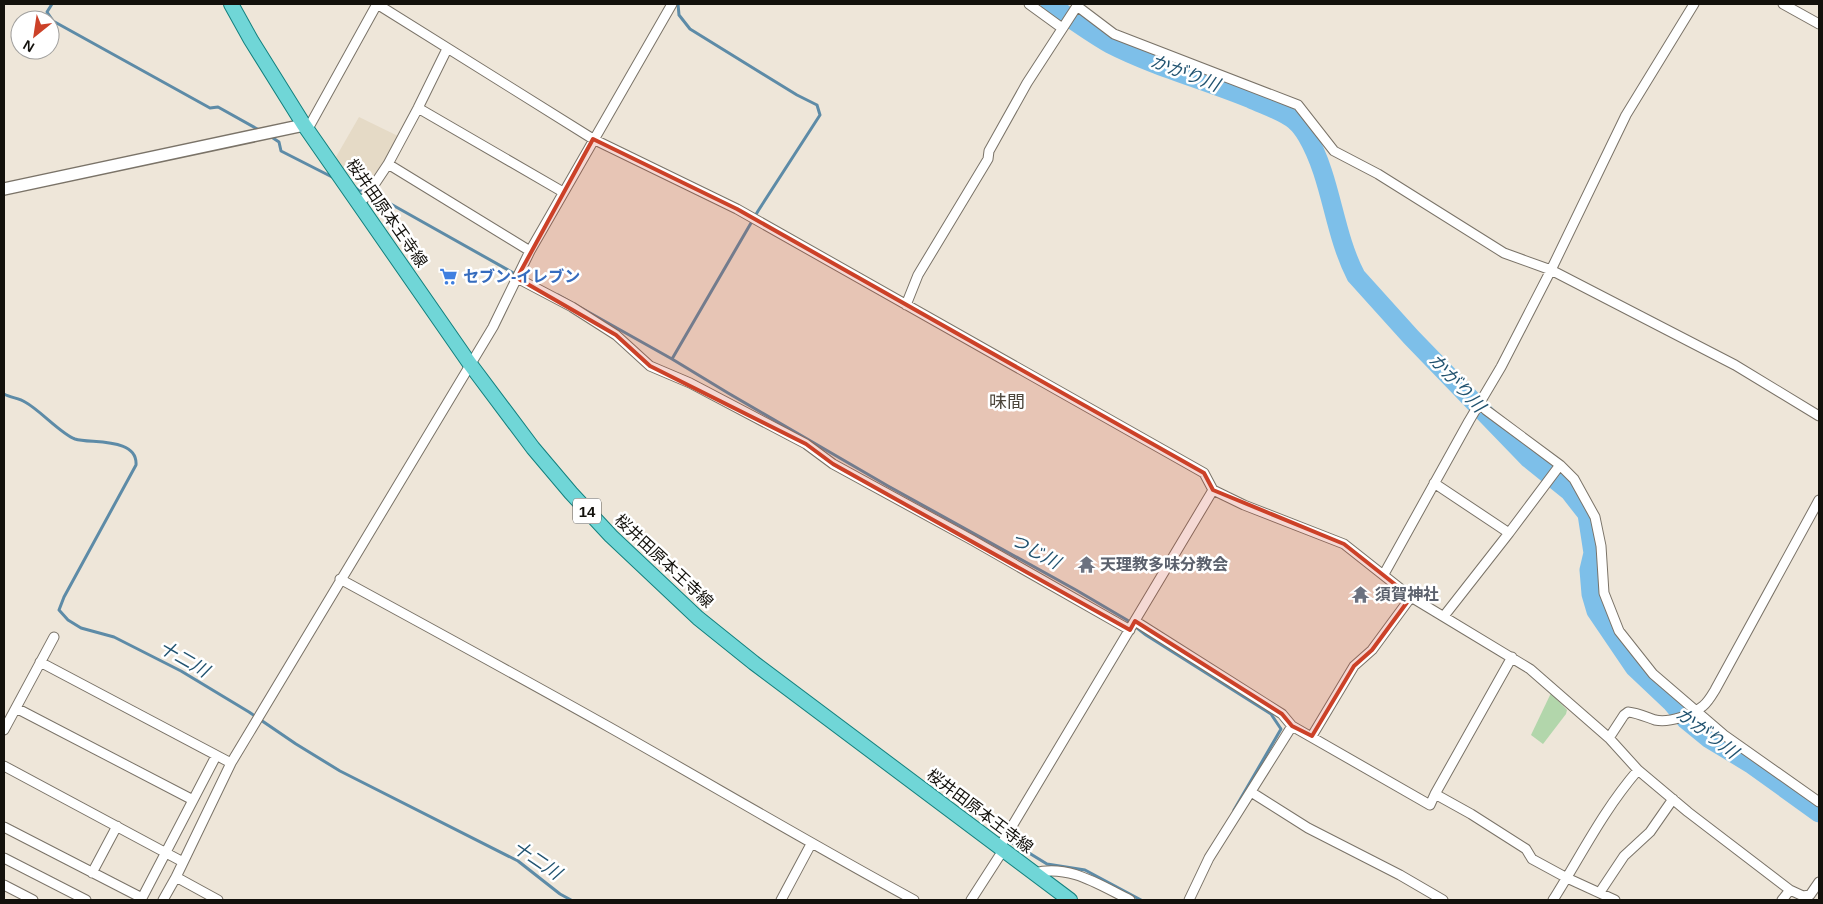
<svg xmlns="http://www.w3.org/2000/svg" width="1823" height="904" font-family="Arial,'Noto Sans JP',sans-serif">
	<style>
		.built { fill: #e5dac6 }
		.green { fill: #b2d6ab }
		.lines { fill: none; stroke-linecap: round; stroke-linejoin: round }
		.stream { stroke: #5d8ba7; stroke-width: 3 }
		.river { stroke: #7dbfe9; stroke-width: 19 }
		.minor-casing { stroke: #7a7368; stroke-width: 11 }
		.tertiary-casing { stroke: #7a7368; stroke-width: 14 }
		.primary-casing { stroke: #12807e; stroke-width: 16 }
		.minor { stroke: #fff; stroke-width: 9 }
		.tertiary { stroke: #fff; stroke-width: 11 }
		.primary { stroke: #70d6d7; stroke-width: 14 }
		.marked { fill: #cc4128; fill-opacity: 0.2; stroke: #cc4128; stroke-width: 4; stroke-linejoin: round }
		.labels { text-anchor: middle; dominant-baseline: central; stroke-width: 5; stroke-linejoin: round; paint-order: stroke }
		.shield { fill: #fff; stroke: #5a5855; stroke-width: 1 }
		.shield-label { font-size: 15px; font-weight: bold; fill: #13110c }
		.street-label { font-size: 16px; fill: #13110c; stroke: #fff }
		.shop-label { font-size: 16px; font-weight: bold; fill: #366cbe; stroke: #fff; text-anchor: start }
		.worship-label { font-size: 16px; font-weight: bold; fill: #5b616d; stroke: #fff; text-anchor: start }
		.water-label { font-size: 18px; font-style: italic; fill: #215370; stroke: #fff }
		.neighbourhood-label { font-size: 18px; fill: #4d473c; stroke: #fff }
	</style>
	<rect width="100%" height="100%" fill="#eee6d9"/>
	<!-- built -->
	<path class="built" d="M 359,117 L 400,137 L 385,164 L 368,185 L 341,170 L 336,157 Z"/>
	<!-- green -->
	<path class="green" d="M 1551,693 L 1567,710 L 1566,714 L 1543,744 L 1531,735 Z"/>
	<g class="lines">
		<!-- stream -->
		<path class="stream" d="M 52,4 L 47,12 L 53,21 L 210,108 L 218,107 L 261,131
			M 270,136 L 279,142 L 281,151 L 336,179
			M 353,187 L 389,203 L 517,275
			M 558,295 L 672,359 L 728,393 L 888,486 L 1076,590 L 1127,620 L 1146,635 L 1271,714 L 1281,729 L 1234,810
			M 672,359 L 758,211 L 820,115 L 817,105 L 797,95 L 690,29 L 679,15 L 678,4
			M 4,394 C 11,398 19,398 25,402 C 40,410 61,434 75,439 C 91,444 138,437 136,465 L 64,597 L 59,610 L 68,620 L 81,628 L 114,637 L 181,671 L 249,712 L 296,744 L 340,771 L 518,861 L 560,894 L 571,900
			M 1011,842 L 1047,864 L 1085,870 L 1141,900"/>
		<!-- river -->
		<path class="river" d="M 1050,4 C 1070,18 1089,32 1110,44 C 1155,67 1205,80 1251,99 C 1264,105 1285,112 1295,121 C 1300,125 1304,131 1307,136 C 1332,179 1333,232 1356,276 L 1411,337 L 1528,458 L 1569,491 L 1587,514 L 1593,553 L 1589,570 L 1591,594 L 1596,611 L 1634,667 L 1671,702 L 1686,720 L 1708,738 L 1751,764 L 1819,813"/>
		<defs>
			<path id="minor" d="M 377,4 L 593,139 L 737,209 L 1204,473 L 1213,490 L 1244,505 L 1344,544 L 1411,597 L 1530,669 L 1609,738 L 1638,770 L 1688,812 L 1790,890 L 1803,896 L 1810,895 L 1819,882
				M 1029,4 L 1062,28
				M 1783,4 L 1819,24
				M 447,49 L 418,108 L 388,164 L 530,251
				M 418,108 L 563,192
				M 304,125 L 310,125 L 377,4
				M 358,203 L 366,197 L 388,164
				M 517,278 L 572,307 L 616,335 L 650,366 L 690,383 L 806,444 L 833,464 L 972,540 L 1130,630
				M 906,305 L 918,275 L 988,159 L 989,151 L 1027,83 L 1077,6 L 1114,34 L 1298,105 L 1334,151 L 1378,174 L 1504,253 L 1551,270 L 1735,365 L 1819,416
				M 1479,402 L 1486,410 L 1560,465 L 1574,479 L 1595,517 L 1601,546 L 1604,593 L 1619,631 L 1653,674 L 1724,735 L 1819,802
				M 1434,483 L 1509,533 L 1444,616
				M 1509,533 L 1560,465
				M 1384,574 L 1469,421 L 1501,367 L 1551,270 L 1626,115 L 1694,4
				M 340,579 C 430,628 520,677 609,727 C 710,784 811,844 914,900
				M 1135,621 L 1282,714 L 1292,726 L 1430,805 L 1435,794 L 1471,814 L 1526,849 L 1532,859 L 1567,878 L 1615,900
				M 40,662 L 231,763
				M 16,708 L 193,800
				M 4,730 L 54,637
				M 1312,736 L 1354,666 L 1372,650 L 1411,597
				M 1609,738 L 1624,715 L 1628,712 C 1638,713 1646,717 1655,720 C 1670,723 1692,715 1703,706 C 1708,702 1712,695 1715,690 L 1819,500
				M 4,766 L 183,862
				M 1251,792 L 1308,828 L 1400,875 L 1443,900
				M 1435,794 L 1512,657
				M 4,827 L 142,898
				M 4,858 L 86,900
				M 92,873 L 117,826
				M 1034,873 C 1070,864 1099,885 1130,900
				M 176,877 L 218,900
				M 4,885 L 33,900
				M 1600,892 L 1624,856 L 1650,832 L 1673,799
				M 141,900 L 216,756
				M 163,900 L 176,877 L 231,763 L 493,327 L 530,251 L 672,4
				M 781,900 L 811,844
				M 971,900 L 1000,855 L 1002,843 L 1213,490
				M 1189,900 L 1209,858 L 1292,726
				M 1553,900 C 1582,854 1602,812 1638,770
				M 1782,900 L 1790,890"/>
			<path id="tertiary" d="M 4,189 L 304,125"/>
			<path id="primary" d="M 231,4 L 251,40 L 304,125 L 470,364 L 533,448 L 571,493 L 611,536 L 698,618 L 754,663 L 1070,900"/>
		</defs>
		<!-- minor casing -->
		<use href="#minor" class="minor-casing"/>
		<!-- tertiary casing -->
		<use href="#tertiary" class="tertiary-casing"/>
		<!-- primary casing -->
		<use href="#primary" class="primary-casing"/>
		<!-- minor -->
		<use href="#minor" class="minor"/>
		<!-- tertiary -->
		<use href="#tertiary" class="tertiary"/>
		<!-- primary -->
		<use href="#primary" class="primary"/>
	</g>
	<!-- marked area -->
	<path class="marked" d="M 593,139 L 737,209 L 1204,473 L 1213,490 L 1344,544 L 1411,597 L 1372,650 L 1354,666 L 1312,736 L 1292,726 L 1282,714 L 1135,621 L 1130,630 L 833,464 L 806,444 L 650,366 L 616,335 L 517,278 Z"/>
	<!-- icons -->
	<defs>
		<symbol id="supermarket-bare" viewBox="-9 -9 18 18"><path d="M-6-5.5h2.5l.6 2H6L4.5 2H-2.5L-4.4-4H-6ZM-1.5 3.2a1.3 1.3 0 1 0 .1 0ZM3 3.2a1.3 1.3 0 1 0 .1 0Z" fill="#3f7fe0" stroke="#fff" stroke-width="2.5" paint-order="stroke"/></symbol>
		<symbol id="temple-bare" viewBox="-9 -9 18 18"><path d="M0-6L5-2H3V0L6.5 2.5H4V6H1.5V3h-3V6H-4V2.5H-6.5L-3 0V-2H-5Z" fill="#6b7280" stroke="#fff" stroke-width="2.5" paint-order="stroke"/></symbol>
	</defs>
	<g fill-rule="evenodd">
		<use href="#supermarket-bare" x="436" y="264" width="25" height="25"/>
		<use href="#temple-bare" x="1074" y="552" width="25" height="25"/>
		<use href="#temple-bare" x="1348" y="582" width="25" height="25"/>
	</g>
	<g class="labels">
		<!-- shield labels -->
		<rect class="shield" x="573" y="498.5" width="28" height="25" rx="4"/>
		<g class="shield-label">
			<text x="587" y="511">14</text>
		</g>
		<!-- street labels -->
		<g class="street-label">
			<text transform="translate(387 213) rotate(55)">桜井田原本王寺線</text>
			<text transform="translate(664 561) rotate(43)">桜井田原本王寺線</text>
			<text transform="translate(980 811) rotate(37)">桜井田原本王寺線</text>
		</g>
		<!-- shop labels -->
		<g class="shop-label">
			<text x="463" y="276">セブン-イレブン</text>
		</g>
		<!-- worship labels -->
		<g class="worship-label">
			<text x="1100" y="564">天理教多味分教会</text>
			<text x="1375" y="594">須賀神社</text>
		</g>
		<!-- water labels -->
		<g class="water-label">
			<text transform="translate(1185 73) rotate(21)">かがり川</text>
			<text transform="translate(1457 383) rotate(47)">かがり川</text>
			<text transform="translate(1035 551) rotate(29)">つじ川</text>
			<text transform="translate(184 659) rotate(30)">十二川</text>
			<text transform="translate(1707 733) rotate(37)">かがり川</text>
			<text transform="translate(537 860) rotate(34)">十二川</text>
		</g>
		<!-- neighbourhood labels -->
		<g class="neighbourhood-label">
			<text x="1007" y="402">味間</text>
		</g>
	</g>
	<!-- border -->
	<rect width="1823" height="904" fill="none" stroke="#13110c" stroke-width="10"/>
	<!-- north arrow -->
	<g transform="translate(35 35) rotate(210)"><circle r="24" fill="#ffffff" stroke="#a1a09e"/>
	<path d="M0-4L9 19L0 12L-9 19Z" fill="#cc4128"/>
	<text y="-8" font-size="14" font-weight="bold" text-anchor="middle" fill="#13110c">N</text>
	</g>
</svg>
